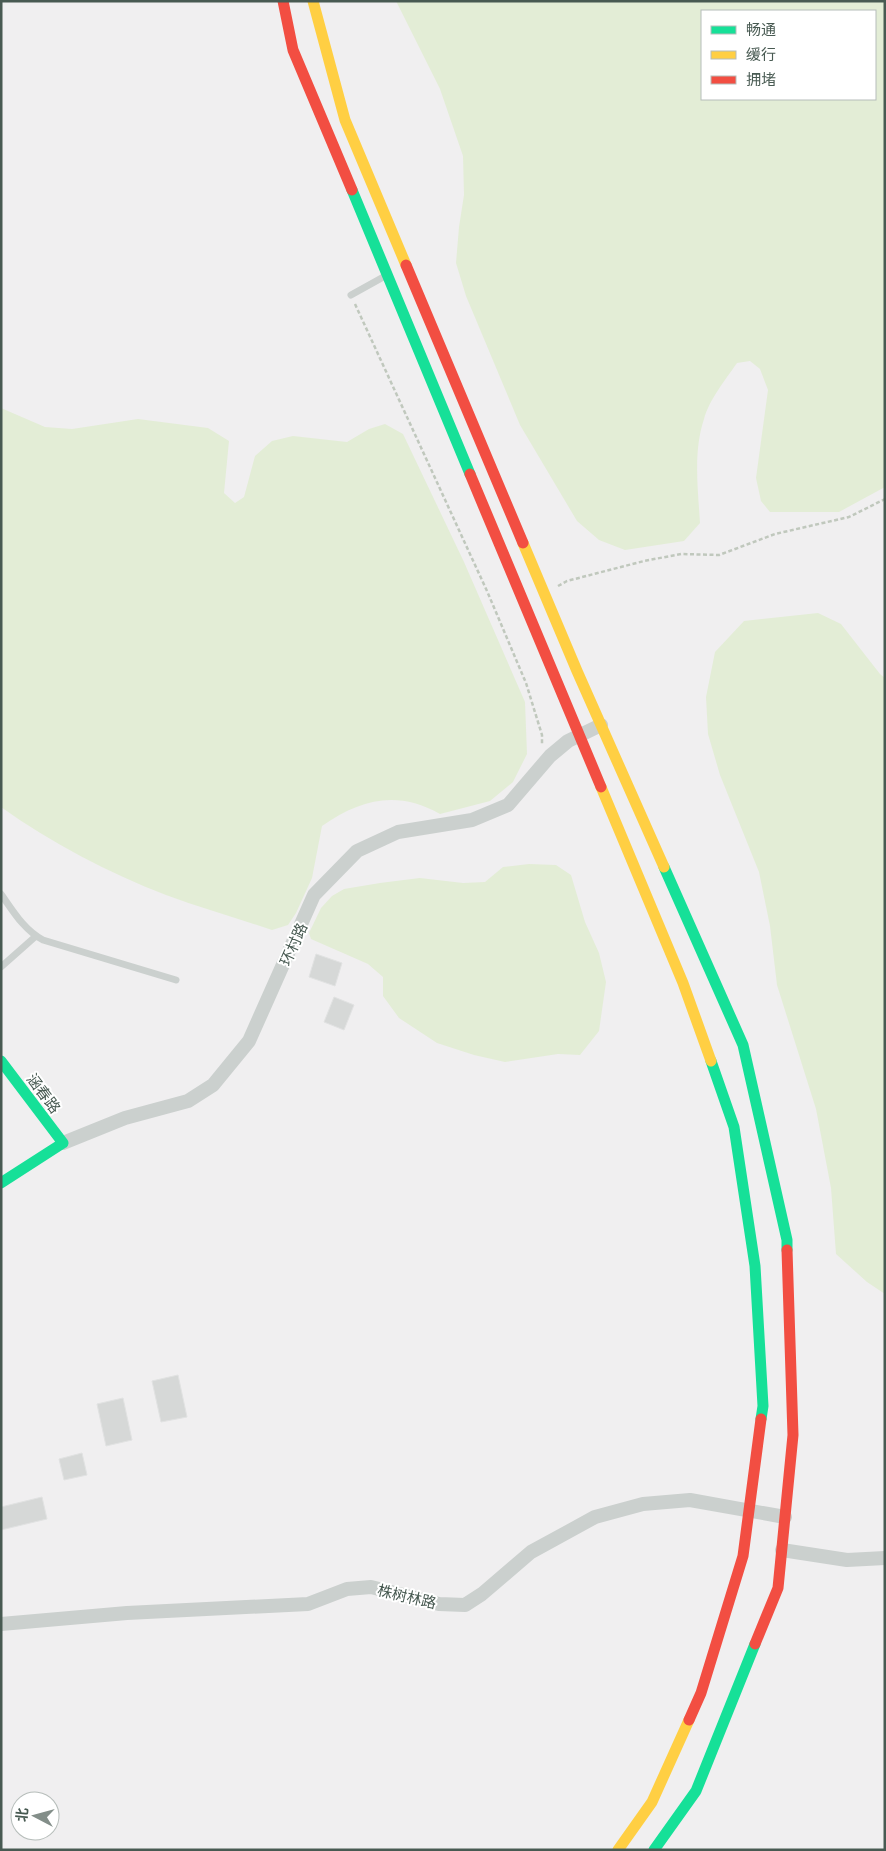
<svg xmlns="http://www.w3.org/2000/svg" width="886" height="1851" font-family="'Golos Text','Noto Sans SC',sans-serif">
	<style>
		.green { fill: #e3edd6; fill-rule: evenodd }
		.building { fill: #d6d8d7; stroke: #e1e2e2 }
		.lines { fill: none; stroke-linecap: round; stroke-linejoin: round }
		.path { stroke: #c0c8bd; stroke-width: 2.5; stroke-dasharray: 4 2.5; stroke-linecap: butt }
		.lane { stroke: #cbd0ce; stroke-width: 7 }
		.street { stroke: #cbd0ce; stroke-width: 14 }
		.fast { stroke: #16e098; stroke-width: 11 }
		.slow { stroke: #ffcf43; stroke-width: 11 }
		.jam { stroke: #f24e42; stroke-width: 11 }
		.labels { text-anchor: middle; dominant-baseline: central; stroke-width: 4; stroke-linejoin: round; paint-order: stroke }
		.street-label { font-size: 15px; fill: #485a52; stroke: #fff }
	</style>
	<rect width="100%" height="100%" fill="#f0eff0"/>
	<!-- green -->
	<path class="green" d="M 396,1 L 885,1 L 885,487 L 839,512 L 770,512 L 761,501 L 756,478 L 768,390 L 760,369 L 750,361 L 737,363 C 726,379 709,400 704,419 C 693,452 698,489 700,523 L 684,541 L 625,550 L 599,540 L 577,521 L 520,425 L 466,296 L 456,263 L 459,227 L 464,195 L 463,156 L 440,89 ZM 702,11 L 875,11 L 875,99 L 702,99 Z
		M 1,408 L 45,427 L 72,429 L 138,419 L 208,428 L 229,441 L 224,493 L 235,503 L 244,497 L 255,456 L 272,441 L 293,436 L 347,442 L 369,429 L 385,424 L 403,434 L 464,562 L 525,702 L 527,754 L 513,782 L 490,801 L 440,814 C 397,790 361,799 322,826 L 312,878 L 296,913 L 288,925 L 272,930 C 237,918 201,908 166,895 C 109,873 51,843 1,807 Z
		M 818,613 L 841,624 L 880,674 L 885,678 L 885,1294 L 867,1282 L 836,1254 L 831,1188 L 816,1109 L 777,985 L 770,926 L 759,872 L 720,775 L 708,734 L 706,697 L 715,652 L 744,621 Z
		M 529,864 L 556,865 L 571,875 L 585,922 L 599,953 L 606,982 L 599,1031 L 580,1055 L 558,1054 L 505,1062 L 474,1055 L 437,1043 L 399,1018 L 383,996 L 383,977 L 368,964 L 311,939 L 309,933 L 321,908 L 332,896 L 344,889 L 380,883 L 420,878 L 463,883 L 485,882 L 503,867 Z"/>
	<!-- building -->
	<path class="building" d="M 316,954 L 342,963 L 335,986 L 309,977 Z
		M 334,997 L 354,1005 L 344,1030 L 324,1022 Z
		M 178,1375 L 187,1417 L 161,1422 L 152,1381 Z
		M 123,1398 L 132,1440 L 106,1446 L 97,1404 Z
		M 82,1453 L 87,1475 L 64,1480 L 59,1459 Z
		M 42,1497 L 47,1519 L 1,1530 L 1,1507 Z"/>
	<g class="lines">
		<!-- path -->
		<path class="path" d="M 355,304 L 487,591 L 526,683 L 542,735 L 542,744
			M 558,586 L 567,581 L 644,561 L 681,554 L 719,555 L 775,534 L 849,517 L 885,499"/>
		<!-- lane -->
		<path class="lane" d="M 351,295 L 387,275
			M 1,894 C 13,911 24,930 43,940 L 176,980
			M 1,967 L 36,936"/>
		<!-- street -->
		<path class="street" d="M 63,1143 L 125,1118 L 188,1101 L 213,1085 L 249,1041 L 314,895 L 357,851 L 398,832 L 472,820 L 508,805 L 550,756 L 568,741 L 601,725
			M 782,1550 L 847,1560 L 885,1558
			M 1,1624 L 127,1613 L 308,1604 L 347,1589 L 371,1587 L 439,1604 L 465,1605 L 482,1594 L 531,1552 L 595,1517 L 643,1504 L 690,1500 L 785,1517"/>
		<!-- fast -->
		<path class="fast" d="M 352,190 L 470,474
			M 664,867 L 743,1045 L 787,1240 L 787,1250
			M 1,1061 L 63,1143 L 1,1183
			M 711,1061 L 734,1127 L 755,1266 L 763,1406 L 761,1419
			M 654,1850 L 696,1791 L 755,1644"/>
		<!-- slow -->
		<path class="slow" d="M 313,1 L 345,120 L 406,265
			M 523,543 L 577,671 L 664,867
			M 601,787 L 683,983 L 711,1061
			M 618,1850 L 652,1802 L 689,1720"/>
		<!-- jam -->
		<path class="jam" d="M 283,1 L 293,50 L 352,190
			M 406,265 L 523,543
			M 470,474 L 601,787
			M 755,1644 L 778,1588 L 793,1435 L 787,1250
			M 689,1720 L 701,1693 L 743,1556 L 761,1419"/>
	</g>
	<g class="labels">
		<!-- street labels -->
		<g class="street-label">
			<text transform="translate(293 944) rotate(-66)">环村路</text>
			<text transform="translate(44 1093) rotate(53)">涵春路</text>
			<text transform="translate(407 1596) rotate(13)">株树林路</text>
		</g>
	</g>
	<!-- border -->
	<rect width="886" height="1851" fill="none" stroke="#485a52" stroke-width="5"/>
	<!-- legend -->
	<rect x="701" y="10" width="175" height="90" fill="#ffffff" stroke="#b6bdba"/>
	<rect x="711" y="26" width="25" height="8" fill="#16e098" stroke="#b6bdba"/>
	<text x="746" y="35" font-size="15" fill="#485a52">畅通</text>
	<rect x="711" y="51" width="25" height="8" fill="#ffcf43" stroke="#b6bdba"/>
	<text x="746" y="60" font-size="15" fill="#485a52">缓行</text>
	<rect x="711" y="76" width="25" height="8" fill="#f24e42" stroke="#b6bdba"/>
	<text x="746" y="85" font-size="15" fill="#485a52">拥堵</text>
	<!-- north arrow -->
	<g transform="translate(35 1816) rotate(276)"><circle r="24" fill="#ffffff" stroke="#b6bdba"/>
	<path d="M0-4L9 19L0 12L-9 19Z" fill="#838e89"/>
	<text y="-8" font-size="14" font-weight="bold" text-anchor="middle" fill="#485a52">北</text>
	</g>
</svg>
